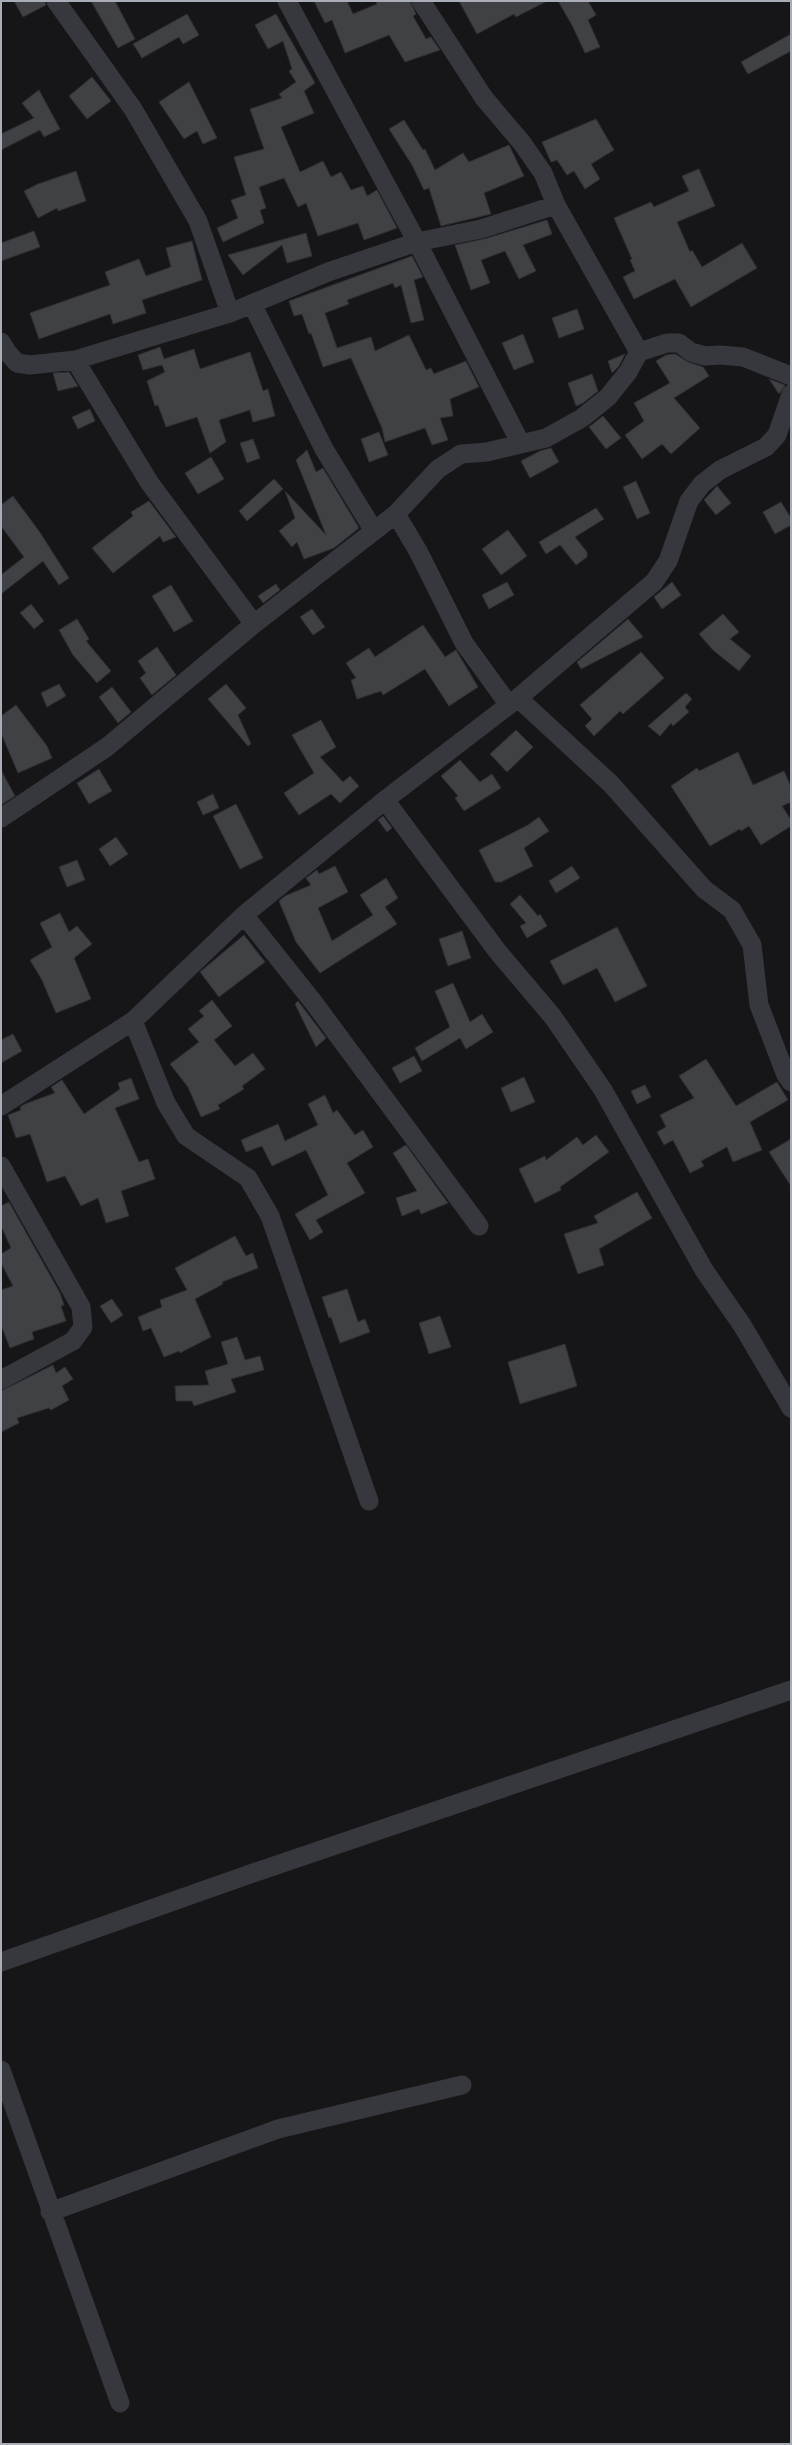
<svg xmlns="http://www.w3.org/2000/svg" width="792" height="2445" font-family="'Alegreya Sans',sans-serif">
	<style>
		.building { fill: #404145; stroke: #303034 }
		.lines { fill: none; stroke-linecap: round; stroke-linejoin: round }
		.minor { stroke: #37383d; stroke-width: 19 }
	</style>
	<rect width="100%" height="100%" fill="#161618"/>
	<!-- building -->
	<path class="building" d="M 14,1 L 45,1 L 46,5 L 23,17 Z
		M 91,1 L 115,1 L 135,39 L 118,48 Z
		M 314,1 L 347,1 L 353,14 L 377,4 L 376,1 L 410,1 L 416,14 L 413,16 L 426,39 L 431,37 L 440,50 L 405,62 L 389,35 L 345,53 L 332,20 L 325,23 Z
		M 459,1 L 547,1 L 516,17 L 514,14 L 477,34 Z
		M 558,1 L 588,1 L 596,15 L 588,20 L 600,47 L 585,53 L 572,25 Z
		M 187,14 L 199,35 L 183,44 L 179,37 L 142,58 L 133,44 Z
		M 276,14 L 315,83 L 304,91 L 314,113 L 281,127 L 300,172 L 323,161 L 331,177 L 341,172 L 351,190 L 363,186 L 367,196 L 377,190 L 397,228 L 364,240 L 358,223 L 318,236 L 306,203 L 298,207 L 284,178 L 259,187 L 266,208 L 260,210 L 264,223 L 223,242 L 217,228 L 238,218 L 231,200 L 246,195 L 234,157 L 264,149 L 250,109 L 282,98 L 279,94 L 296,82 L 289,71 L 292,69 L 283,41 L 268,49 L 255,25 Z
		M 791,34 L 791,51 L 748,74 L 741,62 Z
		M 92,77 L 111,101 L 87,119 L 69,96 Z
		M 189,82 L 217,138 L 203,144 L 197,131 L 184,139 L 159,102 Z
		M 39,90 L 60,129 L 44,137 L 40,130 L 1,150 L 1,134 L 34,118 L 22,103 Z
		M 596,119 L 614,150 L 591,164 L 600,179 L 585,189 L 574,171 L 567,175 L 557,160 L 551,162 L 542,142 Z
		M 404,120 L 423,150 L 425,149 L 435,170 L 463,153 L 469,162 L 509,145 L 524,176 L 484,193 L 491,214 L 441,226 L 429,188 L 424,190 L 412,165 L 389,129 Z
		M 699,169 L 715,206 L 677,222 L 690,252 L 692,250 L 702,267 L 742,243 L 757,268 L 691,307 L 675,279 L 634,299 L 623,277 L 635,271 L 630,260 L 632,259 L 614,218 L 651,202 L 654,207 L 689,191 L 682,176 Z
		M 76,171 L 86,201 L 58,211 L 57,208 L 38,218 L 24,191 L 38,184 Z
		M 547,220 L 552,234 L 523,245 L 536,271 L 519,279 L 505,251 L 481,260 L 490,283 L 471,290 L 455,245 L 484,239 Z
		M 34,231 L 40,247 L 1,261 L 1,243 Z
		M 306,233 L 312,256 L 287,263 L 282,245 L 243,275 L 228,255 Z
		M 192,241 L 202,280 L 142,300 L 146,313 L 113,324 L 110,314 L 39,339 L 30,313 L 110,285 L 105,272 L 139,259 L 146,276 L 171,267 L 166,248 Z
		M 412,256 L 423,277 L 414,280 L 424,320 L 411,323 L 401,285 L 395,288 L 393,283 L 347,300 L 349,304 L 325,313 L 337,348 L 371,337 L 375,351 L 409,335 L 426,370 L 431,368 L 434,374 L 466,361 L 479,387 L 450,399 L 453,416 L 440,418 L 448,440 L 432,445 L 425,428 L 385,442 L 382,428 L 351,358 L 323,367 L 311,333 L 309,334 L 302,314 L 294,316 L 289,301 Z
		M 577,309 L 584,329 L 559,338 L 552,318 Z
		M 523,334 L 534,362 L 514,370 L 502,343 Z
		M 160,347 L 164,359 L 194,349 L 200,369 L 250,352 L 263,391 L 268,389 L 275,416 L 253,422 L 250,410 L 219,420 L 226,442 L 210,453 L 197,417 L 166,427 L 158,405 L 155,406 L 147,381 L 165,372 L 162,365 L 143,370 L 138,355 Z
		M 625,354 L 619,366 L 612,373 L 608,361 Z
		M 675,354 L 688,362 L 703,367 L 709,376 L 674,398 L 700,428 L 671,454 L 662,444 L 642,459 L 625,435 L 644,421 L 634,403 L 670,383 L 656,361 L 666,355 Z
		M 69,372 L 78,386 L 58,391 L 53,373 Z
		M 592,374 L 598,391 L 583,403 L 576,406 L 568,383 Z
		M 769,379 L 785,385 L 779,394 Z
		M 90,409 L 95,421 L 78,429 L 72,417 Z
		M 603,416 L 621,438 L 606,449 L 589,427 Z
		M 379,432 L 388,455 L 369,462 L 361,439 Z
		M 253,439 L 260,458 L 247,463 L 240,443 Z
		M 551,448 L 559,462 L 530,478 L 521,461 L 540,451 Z
		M 307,450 L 316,472 L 323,468 L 359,528 L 334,548 L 304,559 L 297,542 L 292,547 L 279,531 L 295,518 L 285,491 L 326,535 L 296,460 Z
		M 211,457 L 224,479 L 198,494 L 185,473 Z
		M 274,479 L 283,489 L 247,521 L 239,511 Z
		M 636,481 L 650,513 L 637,519 L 623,487 Z
		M 717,486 L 731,503 L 716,515 L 704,500 Z
		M 13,496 L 39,531 L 69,578 L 59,585 L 43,561 L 1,594 L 1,575 L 24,557 L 1,526 L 1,505 Z
		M 149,501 L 176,537 L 163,542 L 160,536 L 113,573 L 92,548 L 133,516 L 131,512 Z
		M 781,502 L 791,518 L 791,525 L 775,534 L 763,512 Z
		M 596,508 L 604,519 L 575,537 L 587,552 L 587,557 L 576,565 L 560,545 L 546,554 L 539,542 Z
		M 508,530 L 527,556 L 501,575 L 482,549 Z
		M 507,582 L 514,595 L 489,609 L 482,595 Z
		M 672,582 L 681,595 L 662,609 L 654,597 Z
		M 276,584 L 280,590 L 263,603 L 258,596 Z
		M 171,585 L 193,621 L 174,632 L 152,596 Z
		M 31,604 L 44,621 L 34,629 L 20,613 Z
		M 312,609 L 325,627 L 313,635 L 300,617 Z
		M 723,614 L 739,632 L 730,639 L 751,656 L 739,671 L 713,650 L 699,634 Z
		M 77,619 L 89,639 L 86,641 L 111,671 L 97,683 L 73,655 L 59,630 Z
		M 628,619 L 643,637 L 581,669 L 577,662 Z
		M 423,625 L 445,657 L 456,650 L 478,687 L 449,706 L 425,669 L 383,695 L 381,691 L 357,699 L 351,680 L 356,678 L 346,663 L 369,648 L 375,657 Z
		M 157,647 L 176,675 L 152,695 L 140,678 L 146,673 L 138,661 Z
		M 641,652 L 664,678 L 623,714 L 620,711 L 594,736 L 585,726 L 592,719 L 580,705 Z
		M 59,684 L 66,696 L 47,707 L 41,693 Z
		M 226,684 L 246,708 L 238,715 L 251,744 L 248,746 L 208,699 Z
		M 112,687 L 131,712 L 118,723 L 99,697 Z
		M 686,693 L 692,699 L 685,707 L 689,712 L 673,726 L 671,723 L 660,736 L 648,726 Z
		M 16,705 L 47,746 L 52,758 L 18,773 L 1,733 L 1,716 Z
		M 321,720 L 336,747 L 320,757 L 343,782 L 350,776 L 359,786 L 340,803 L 331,794 L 299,815 L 284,793 L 314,773 L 292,735 Z
		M 516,730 L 533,747 L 507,772 L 490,754 Z
		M 738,752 L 753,785 L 784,771 L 791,787 L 791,802 L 782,806 L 791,820 L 791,826 L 761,845 L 749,826 L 741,831 L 740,829 L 710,846 L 671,786 L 697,768 L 699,771 Z
		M 460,760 L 480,782 L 492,774 L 501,788 L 464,811 L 455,798 L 458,796 L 441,776 Z
		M 99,769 L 112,791 L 89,804 L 77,783 Z
		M 1,770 L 15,796 L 1,805 Z
		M 213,794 L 219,808 L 203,815 L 197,802 Z
		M 236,804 L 263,858 L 240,869 L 213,816 Z
		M 383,816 L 392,828 L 387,832 L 378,820 Z
		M 539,817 L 549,831 L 524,848 L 533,866 L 501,882 L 495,882 L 479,850 L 528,825 Z
		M 116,837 L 128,854 L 110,866 L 99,849 Z
		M 77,860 L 85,880 L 67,887 L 59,867 Z
		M 335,866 L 348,892 L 318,908 L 332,941 L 373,915 L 360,895 L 386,878 L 398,898 L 385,907 L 397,924 L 320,973 L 296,942 L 279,901 L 285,896 L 311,885 L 306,878 L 317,870 L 319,874 Z
		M 572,866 L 580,878 L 556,893 L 549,881 Z
		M 520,895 L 538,916 L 540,914 L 547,926 L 527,938 L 520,926 L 526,923 L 510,904 Z
		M 60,913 L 69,932 L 77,926 L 92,944 L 74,958 L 91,999 L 56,1013 L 42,980 L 30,960 L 52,947 L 40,923 Z
		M 617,927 L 647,986 L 615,1002 L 597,968 L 563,985 L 550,961 Z
		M 462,931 L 471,958 L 448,966 L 439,939 Z
		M 244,935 L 265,962 L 219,997 L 200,972 Z
		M 453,983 L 470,1022 L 482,1014 L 493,1032 L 466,1049 L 460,1038 L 422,1061 L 415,1048 L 450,1027 L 435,991 Z
		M 212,1000 L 232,1026 L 214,1040 L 235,1066 L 253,1053 L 265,1069 L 242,1086 L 244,1089 L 218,1105 L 220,1109 L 201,1117 L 188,1087 L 170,1064 L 199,1042 L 188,1029 L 204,1016 L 199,1011 Z
		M 298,1001 L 326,1038 L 316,1047 L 295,1004 Z
		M 13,1034 L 22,1051 L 1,1063 L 1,1040 Z
		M 414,1056 L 422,1071 L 400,1083 L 392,1068 Z
		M 706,1059 L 736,1106 L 777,1082 L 788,1100 L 750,1122 L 762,1150 L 733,1162 L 727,1147 L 701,1161 L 704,1166 L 690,1173 L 673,1140 L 664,1145 L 657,1132 L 666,1127 L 660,1115 L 694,1098 L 679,1076 Z
		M 524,1077 L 535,1102 L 511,1112 L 501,1088 Z
		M 131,1078 L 139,1099 L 115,1108 L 139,1162 L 148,1159 L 155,1179 L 121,1191 L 129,1216 L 106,1223 L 98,1198 L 81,1206 L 65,1176 L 47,1182 L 30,1134 L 16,1138 L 8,1115 L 21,1110 L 20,1107 L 25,1104 L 55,1093 L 51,1087 L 62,1080 L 84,1114 L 120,1089 L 118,1083 Z
		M 645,1085 L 651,1097 L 637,1104 L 631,1091 Z
		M 325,1095 L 333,1113 L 337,1110 L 355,1135 L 363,1130 L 373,1147 L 347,1163 L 365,1193 L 316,1220 L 323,1232 L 310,1240 L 295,1214 L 328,1195 L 306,1150 L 272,1166 L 262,1146 L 246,1152 L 241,1140 L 278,1124 L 285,1141 L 318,1125 L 308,1104 Z
		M 596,1135 L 609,1152 L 560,1187 L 561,1190 L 535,1203 L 519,1169 L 545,1156 L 546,1160 L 577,1137 L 583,1145 Z
		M 791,1139 L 791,1186 L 769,1152 Z
		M 406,1145 L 448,1203 L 421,1214 L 419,1209 L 402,1216 L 396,1198 L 417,1191 L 393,1153 Z
		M 637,1192 L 652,1218 L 599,1249 L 604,1265 L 578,1274 L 564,1234 L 598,1223 L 594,1216 Z
		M 9,1202 L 60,1293 L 64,1305 L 61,1306 L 66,1321 L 32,1332 L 34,1339 L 10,1348 L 1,1325 L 1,1290 L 13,1286 L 1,1263 L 1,1254 L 11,1248 L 1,1226 L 1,1206 Z
		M 235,1236 L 246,1256 L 253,1253 L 258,1268 L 222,1282 L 223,1284 L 195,1299 L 211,1337 L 180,1353 L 179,1351 L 164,1357 L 151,1328 L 143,1331 L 138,1317 L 162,1307 L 160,1300 L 187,1290 L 175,1268 Z
		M 347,1289 L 358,1322 L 365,1319 L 370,1332 L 340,1343 L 331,1317 L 329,1318 L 322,1297 Z
		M 112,1299 L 123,1315 L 111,1323 L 100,1306 Z
		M 440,1316 L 451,1347 L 429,1354 L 419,1323 Z
		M 237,1337 L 245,1360 L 260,1356 L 264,1370 L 231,1379 L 236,1392 L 194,1406 L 192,1401 L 176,1401 L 175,1386 L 209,1385 L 205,1371 L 228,1364 L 221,1342 Z
		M 565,1344 L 577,1386 L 520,1404 L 508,1362 Z
		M 53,1365 L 56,1373 L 65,1367 L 73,1379 L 62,1386 L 69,1400 L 51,1410 L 49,1408 L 17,1418 L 19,1423 L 1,1432 L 1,1391 Z"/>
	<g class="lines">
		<!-- minor -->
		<path class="minor" d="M 56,1 L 133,109 L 198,221 L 230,313
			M 287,1 L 417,242 L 521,444
			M 421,1 L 484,98 L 522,143 L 543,173 L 556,205 L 639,352
			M 252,304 L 324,449 L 374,531
			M 1,342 L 8,353 L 17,363 L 30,365 L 75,360 L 230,313 L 328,272 L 417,242 L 481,229 L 556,205
			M 75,360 L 149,482 L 254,624
			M 396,514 L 418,551 L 464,643 L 509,705
			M 518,698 L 611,784 L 704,889 L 732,910 L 752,945 L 759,1005 L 786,1075 L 791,1082
			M 385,800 L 498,952 L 553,1017 L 603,1090 L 704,1270 L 742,1325 L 791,1408
			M 1,818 L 107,747 L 254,624 L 396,514 L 438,469 L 461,454 L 487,452 L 546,438 L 582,418 L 608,397 L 628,372 L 639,352 L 667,343 L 679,343 L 691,352 L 705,356 L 720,355 L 743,357 L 791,376
			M 244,915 L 314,1003 L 479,1226
			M 133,1021 L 166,1103 L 186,1136 L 248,1178 L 270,1216 L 369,1501
			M 1,1106 L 133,1021 L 244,915 L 385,800 L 518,698 L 654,582 L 668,561 L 689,501 L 702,484 L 720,470 L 766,447 L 777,435 L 791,394
			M 1,1166 L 81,1307 L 83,1327 L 73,1341 L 1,1380
			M 1,1962 L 256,1872 L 791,1690
			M 1,2070 L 120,2403
			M 50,2212 L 278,2129 L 462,2085"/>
	</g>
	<!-- border -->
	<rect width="792" height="2445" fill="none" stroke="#a8adb8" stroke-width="4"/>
</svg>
